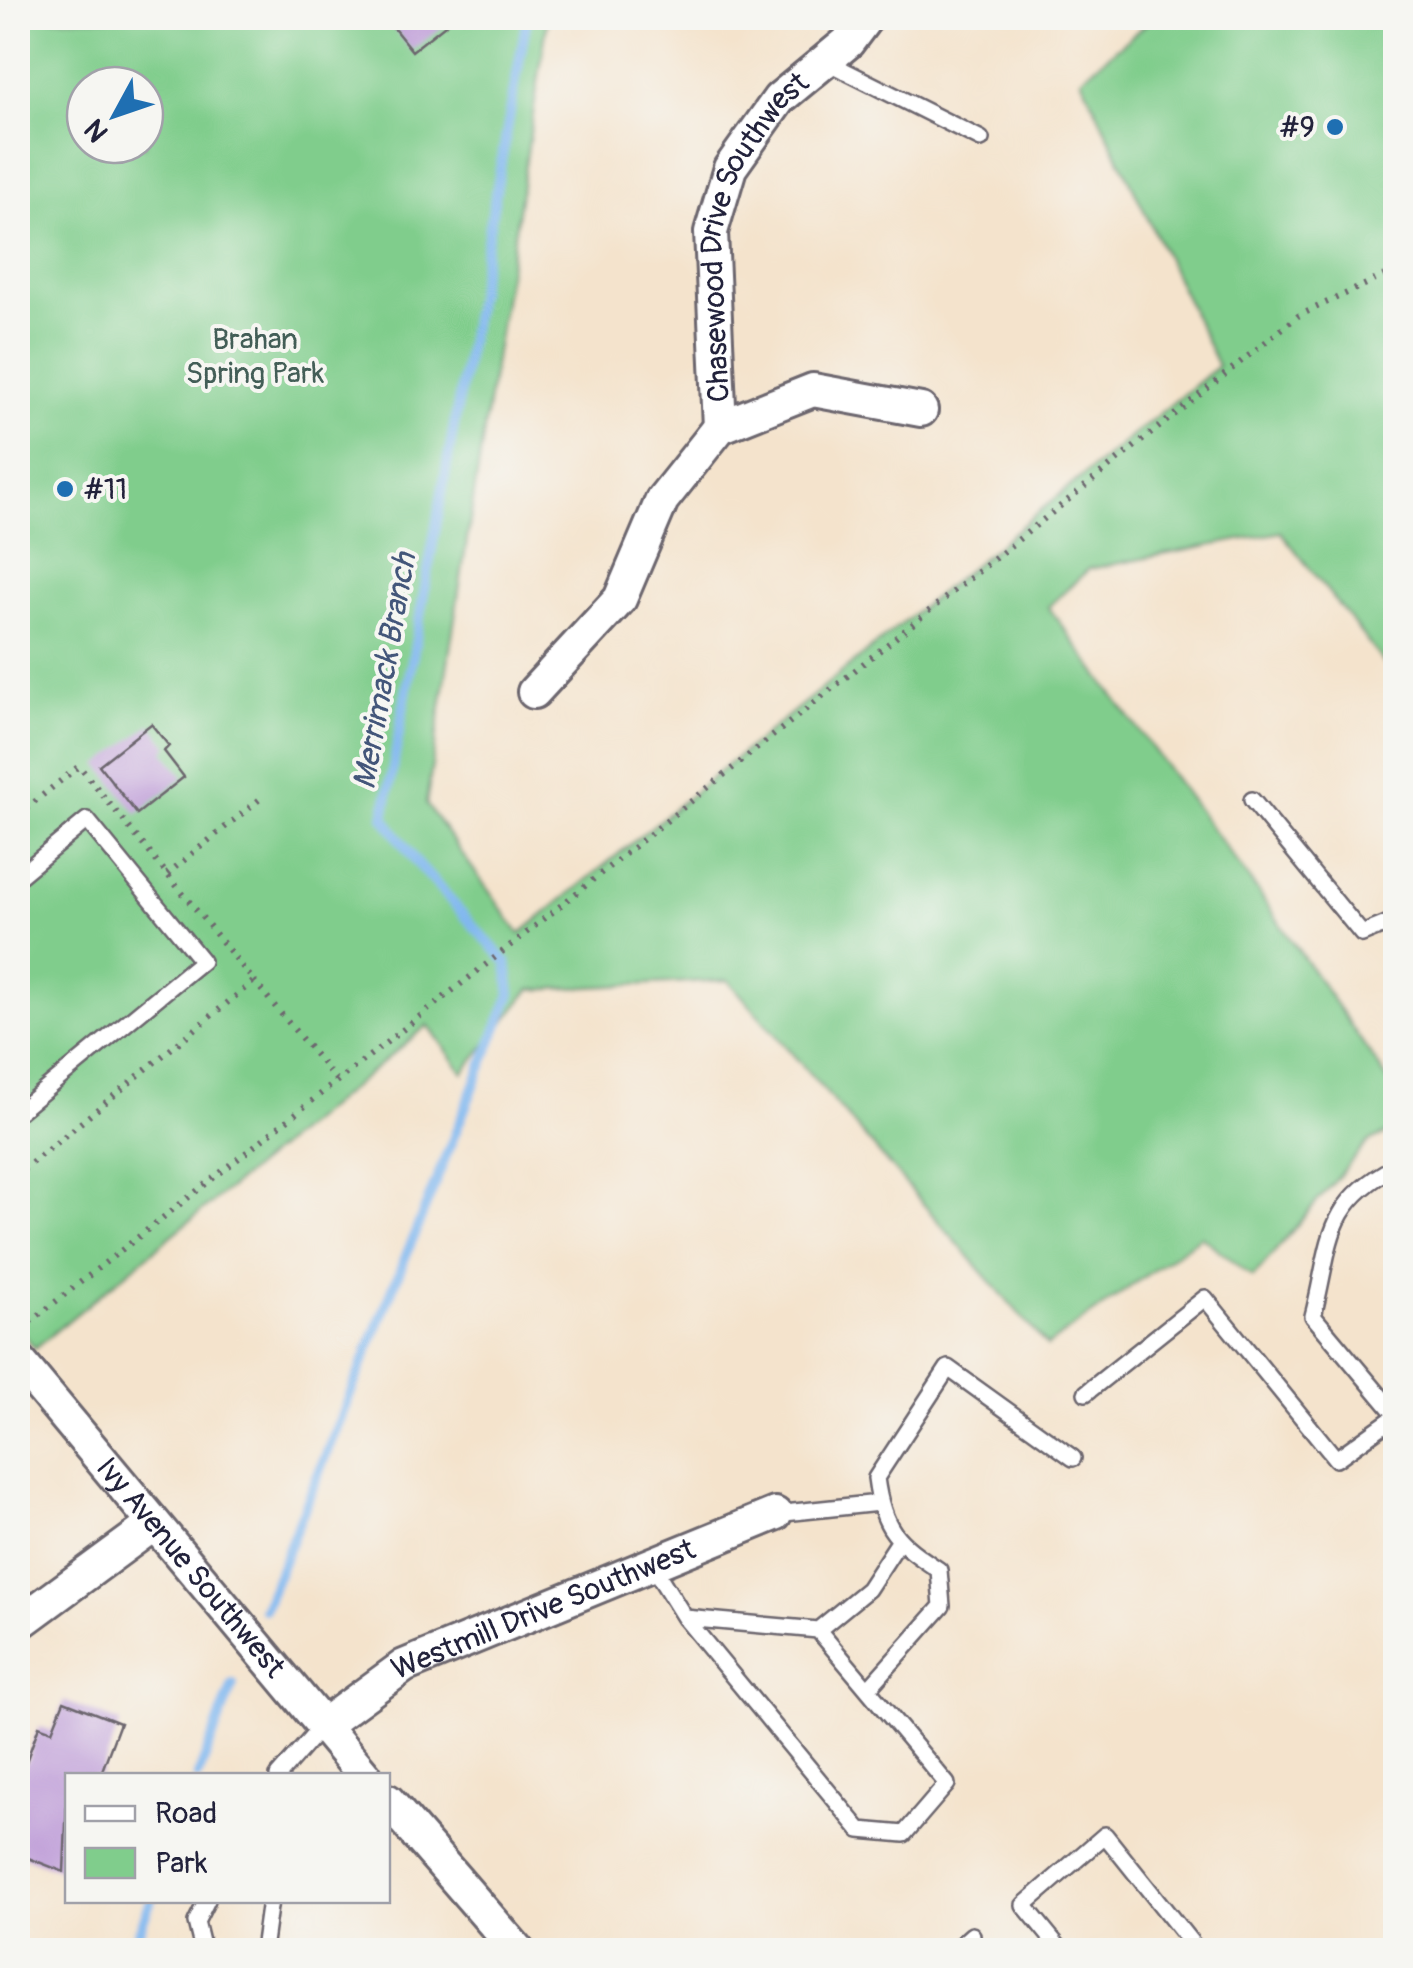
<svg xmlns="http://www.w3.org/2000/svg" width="1413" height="1968" font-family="Pangolin,sans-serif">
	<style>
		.green { fill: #80cd8c; stroke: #517864; stroke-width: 2.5; fill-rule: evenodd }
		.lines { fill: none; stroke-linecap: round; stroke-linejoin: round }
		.stream { stroke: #80b7ef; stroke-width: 10 }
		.building { fill: #ba95d6 }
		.lane-casing { stroke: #6c666e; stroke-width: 20 }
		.street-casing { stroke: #6c666e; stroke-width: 38 }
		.path { stroke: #6c666e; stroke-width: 6; stroke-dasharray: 2.5 8; stroke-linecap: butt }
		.lane { stroke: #fff; stroke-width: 15 }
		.street { stroke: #fff; stroke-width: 32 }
		.poi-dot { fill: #1f6fb2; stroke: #f6f6f2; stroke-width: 4 }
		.labels { text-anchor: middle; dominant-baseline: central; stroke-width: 8; stroke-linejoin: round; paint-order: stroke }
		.poi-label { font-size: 30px; fill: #22223b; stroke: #f6f6f2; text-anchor: end }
		.street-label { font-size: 30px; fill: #22223b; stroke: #f6f6f2 }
		.park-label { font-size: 30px; fill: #435e57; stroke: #f6f6f2 }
		.water-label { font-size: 32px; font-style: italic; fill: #43567a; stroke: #f6f6f2 }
	</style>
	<rect width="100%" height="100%" fill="#f6f6f2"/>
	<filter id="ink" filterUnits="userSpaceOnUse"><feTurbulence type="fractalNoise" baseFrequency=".01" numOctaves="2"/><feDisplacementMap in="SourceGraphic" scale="20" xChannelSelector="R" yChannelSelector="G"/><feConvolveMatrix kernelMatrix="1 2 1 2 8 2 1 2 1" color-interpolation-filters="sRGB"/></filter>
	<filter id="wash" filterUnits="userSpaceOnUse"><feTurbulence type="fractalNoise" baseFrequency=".0048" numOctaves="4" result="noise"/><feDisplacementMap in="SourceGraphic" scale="40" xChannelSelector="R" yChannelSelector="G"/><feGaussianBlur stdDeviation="2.25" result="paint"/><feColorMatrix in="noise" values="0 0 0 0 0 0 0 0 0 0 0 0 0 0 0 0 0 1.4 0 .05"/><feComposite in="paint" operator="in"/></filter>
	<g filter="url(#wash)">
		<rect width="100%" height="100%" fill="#f4e3cc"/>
		<!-- green -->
		<path class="green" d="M 18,18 L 548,18 L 426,804 L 520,934 L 1218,366 L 1081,78 L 1153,18 L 1395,18 L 1395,677 L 1281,532 L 1089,569 L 1048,607 L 1254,886 L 1395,1090 L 1395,1130 L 1368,1142 L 1253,1277 L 1201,1236 L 1047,1346 L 728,980 L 530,990 L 463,1073 L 428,1025 L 35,1348 L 18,1328 ZM 85,85 L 145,85 L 145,145 L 85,145 Z"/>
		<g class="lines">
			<!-- stream -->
			<path class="stream" d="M 264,1609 L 511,994 L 507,963 L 416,862 L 384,817 L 527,18
				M 198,1776 L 233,1684
				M 132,1950 L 151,1900"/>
		</g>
		<g id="blocks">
			<!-- building -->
			<path class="building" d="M 400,18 L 454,18 L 412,51 L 391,25 Z
				M 151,724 L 169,746 L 164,751 L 184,777 L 137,814 L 99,765 Z
				M 64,1701 L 120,1723 L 100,1776 L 68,1776 L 64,1872 L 18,1854 L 21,1821 L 18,1819 L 18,1784 L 39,1726 L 52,1731 Z"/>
		</g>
	</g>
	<g filter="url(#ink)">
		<use href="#blocks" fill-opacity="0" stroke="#6c666e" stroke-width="2.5"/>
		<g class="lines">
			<defs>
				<path id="lane" d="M 825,61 L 981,139
					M 1252,800 L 1362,934 L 1396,920
					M 18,877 L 87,820 L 202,961 L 18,1112
					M 1396,1166 C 1323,1204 1332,1243 1313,1316 L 1396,1415
					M 1086,1393 L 1205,1298 L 1336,1459 L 1396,1416
					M 775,1514 L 879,1503
					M 652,1565 L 685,1618 L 860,1830 L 904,1834 L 947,1784 L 818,1630 L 685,1618
					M 818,1630 L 868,1589 L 898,1543
					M 868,1689 L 942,1606 L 939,1570 C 897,1542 883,1531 876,1478 L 948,1368 L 1073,1458
					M 278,1776 L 322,1726
					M 203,1950 L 196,1922 L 207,1900
					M 263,1950 L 270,1900
					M 955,1950 L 972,1935
					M 1061,1950 L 1024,1905 L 1105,1835 L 1197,1950"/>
				<g id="street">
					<path id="s1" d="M 720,427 L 711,232 L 730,168 L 779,99 L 848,42 L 866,18"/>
					<path d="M 534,692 L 620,599 L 662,500 L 720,427 L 813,390 L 921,410"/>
					<path id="s2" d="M 18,1360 L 365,1776"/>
					<path d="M 18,1624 L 154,1524"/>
					<path id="s3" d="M 322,1726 L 404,1666 L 775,1514"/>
					<path d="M 388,1801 L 517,1950"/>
				</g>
			</defs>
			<!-- lane casing -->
			<use href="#lane" class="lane-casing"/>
			<!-- street casing -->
			<use href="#street" class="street-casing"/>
			<!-- path -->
			<path class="path" d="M 18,815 L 79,766 L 254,981 L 18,1174
				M 167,874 L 265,795
				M 254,981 L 337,1081
				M 22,1328 L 535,926 L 1298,316 L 1396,270"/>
			<!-- lane -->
			<use href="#lane" class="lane"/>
			<!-- street -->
			<use href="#street" class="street"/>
		</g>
	</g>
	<!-- markers -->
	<g class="poi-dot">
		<circle cx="1335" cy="127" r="10"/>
		<circle cx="65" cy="489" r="10"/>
	</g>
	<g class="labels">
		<!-- poi labels -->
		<g class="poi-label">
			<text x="1315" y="127">#9</text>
			<text x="85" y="489" text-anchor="start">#11</text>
		</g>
		<!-- street labels -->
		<g class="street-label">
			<text stroke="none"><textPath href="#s1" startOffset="202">Chasewood Drive Southwest</textPath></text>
			<text stroke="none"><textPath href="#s2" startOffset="270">Ivy Avenue Southwest</textPath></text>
			<text stroke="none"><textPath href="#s3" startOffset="252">Westmill Drive Southwest</textPath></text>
		</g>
		<!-- park labels -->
		<g class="park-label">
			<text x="255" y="339">Brahan<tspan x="255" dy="34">Spring Park</tspan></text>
		</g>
		<!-- water labels -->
		<g class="water-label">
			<text transform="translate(385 671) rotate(-80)">Merrimack Branch</text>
		</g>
	</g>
	<!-- margin -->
	<rect width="1413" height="1968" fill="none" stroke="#f6f6f2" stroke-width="60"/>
	<!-- legend -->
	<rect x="65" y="1773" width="325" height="130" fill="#f6f6f2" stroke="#a1a1a9" stroke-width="2.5"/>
	<rect x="85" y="1806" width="50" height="15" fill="#ffffff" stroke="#a1a1a9" stroke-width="2.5"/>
	<text x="155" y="1823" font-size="30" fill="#22223b">Road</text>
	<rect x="85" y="1848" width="50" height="30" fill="#80cd8c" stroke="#a1a1a9" stroke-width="2.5"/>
	<text x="155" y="1873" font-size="30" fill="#22223b">Park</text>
	<!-- north arrow -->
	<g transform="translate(115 115) rotate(230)"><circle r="48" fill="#f6f6f2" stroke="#a1a1a9" stroke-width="2.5"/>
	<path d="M0-8L18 38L0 25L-18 38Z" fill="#1f6fb2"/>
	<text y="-15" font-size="28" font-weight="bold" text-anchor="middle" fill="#22223b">N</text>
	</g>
</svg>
